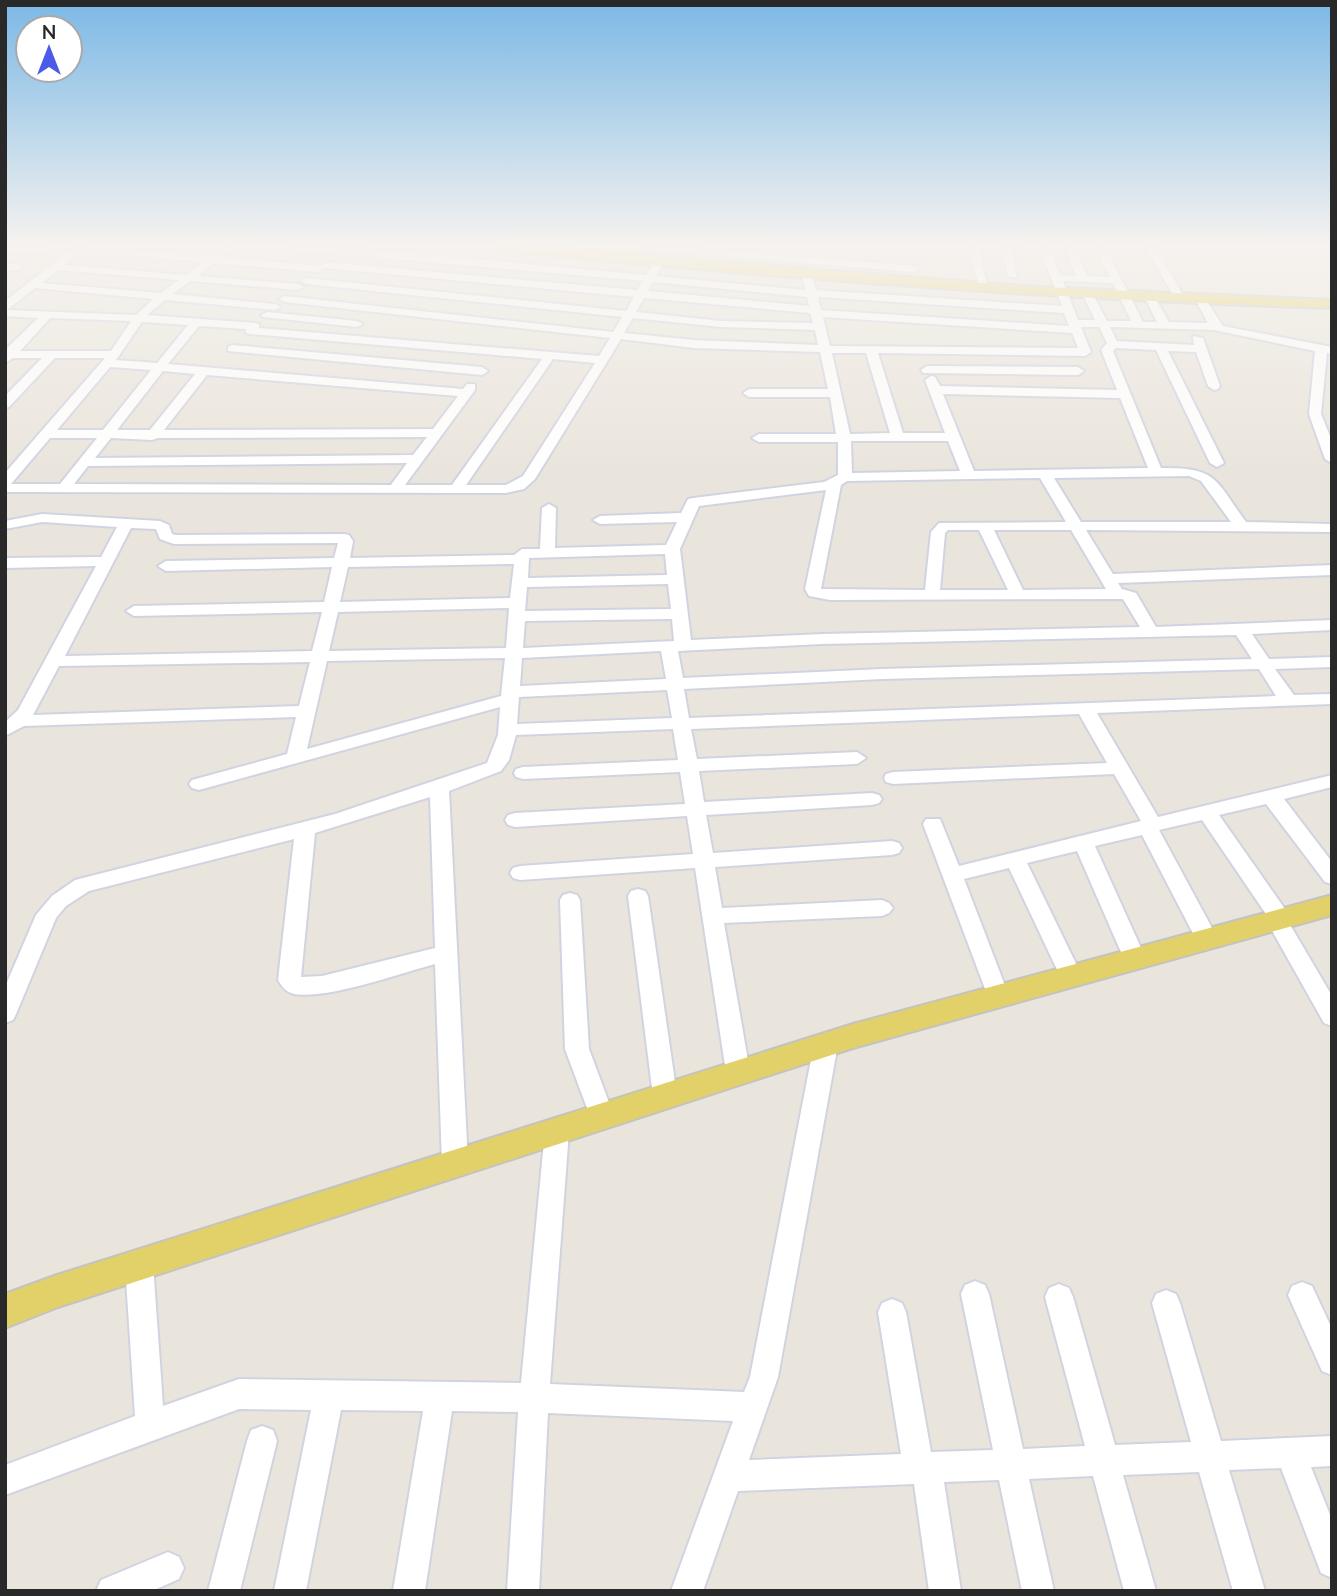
<svg xmlns="http://www.w3.org/2000/svg" width="1337" height="1596" font-family="Lato,sans-serif">
	<style>
		.lines { fill: none; stroke-linecap: round; stroke-linejoin: round }
		.minor-casing { stroke: #d1d3e0; stroke-width: 4 }
		.major-casing { stroke: #c3c3c3; stroke-width: 4 }
		.minor { fill: #fff; fill-rule: evenodd }
		.major { fill: #e2d069; fill-rule: evenodd }
	</style>
	<rect width="100%" height="100%" fill="#eae5dc"/>
	<g class="lines">
		<defs>
			<path id="minor" d="M 5,247 L 45,247 L 48,250 L 43,253 L 5,251 Z
				M 74,247 L 86,247 L 65,265 L 186,275 L 203,262 L 124,255 L 119,252 L 124,249 L 210,256 L 222,247 L 234,247 L 222,257 L 320,266 L 324,262 L 637,290 L 643,281 L 292,250 L 287,247 L 345,247 L 646,275 L 655,260 L 659,259 L 664,262 L 656,276 L 805,290 L 802,275 L 807,272 L 812,275 L 816,290 L 1062,306 L 1039,247 L 1049,247 L 1060,275 L 1076,276 L 1065,247 L 1075,247 L 1087,276 L 1110,277 L 1095,247 L 1105,247 L 1143,322 L 1157,322 L 1144,296 L 1149,293 L 1154,296 L 1169,322 L 1208,323 L 1195,299 L 1200,296 L 1204,297 L 1223,326 L 1332,347 L 1332,354 L 1327,353 L 1321,414 L 1332,441 L 1332,463 L 1325,459 L 1309,414 L 1315,351 L 1214,330 L 1110,327 L 1117,341 L 1194,345 L 1193,336 L 1203,338 L 1220,386 L 1218,389 L 1214,390 L 1208,386 L 1196,352 L 1168,351 L 1224,463 L 1217,467 L 1210,463 L 1156,350 L 1116,348 L 1113,351 L 1161,468 C 1218,467 1215,480 1246,522 L 1332,524 L 1332,532 L 1086,530 L 1113,574 L 1332,565 L 1332,575 L 1118,583 L 1122,589 L 1136,593 L 1156,627 L 1332,620 L 1332,630 L 1252,634 L 1269,659 L 1332,657 L 1332,667 L 1275,669 L 1294,695 L 1332,694 L 1332,704 L 1097,713 L 1158,817 L 1332,775 L 1332,787 L 1284,799 L 1332,862 L 1332,884 L 1325,882 L 1266,804 L 1219,815 L 1292,919 L 1289,923 L 1332,996 L 1332,1026 L 1324,1023 L 1266,920 L 1268,917 L 1202,820 L 1159,830 L 1218,939 L 1215,945 L 1207,947 L 1199,945 L 1142,835 L 1095,846 L 1146,959 L 1143,965 L 1135,967 L 1127,965 L 1124,959 L 1077,851 L 1027,863 L 1082,976 L 1079,982 L 1071,984 L 1063,982 L 1060,976 L 1009,868 L 964,879 L 1009,996 L 1006,1002 L 998,1005 L 990,1002 L 923,824 L 926,819 L 940,819 L 959,866 L 1141,821 L 1114,774 L 893,784 L 886,782 L 884,778 L 886,774 L 893,772 L 1107,763 L 1079,714 L 691,729 L 697,759 L 857,752 L 866,758 L 857,764 L 699,771 L 704,802 L 872,793 L 879,795 L 882,799 L 879,803 L 872,805 L 706,815 L 713,853 L 892,841 L 899,843 L 902,848 L 899,853 L 892,855 L 715,867 L 722,908 L 882,900 L 889,903 L 893,908 L 889,913 L 882,916 L 724,923 L 750,1072 L 746,1079 L 738,1082 L 730,1079 L 726,1072 L 695,868 L 520,880 L 513,878 L 510,873 L 513,868 L 520,866 L 693,854 L 687,816 L 515,827 L 508,825 L 505,820 L 508,815 L 515,813 L 685,804 L 680,772 L 523,779 L 516,777 L 514,773 L 516,769 L 523,767 L 678,760 L 673,729 L 516,735 L 509,760 L 501,771 L 449,791 L 468,1163 L 464,1171 L 455,1174 L 446,1171 L 442,1163 L 435,964 C 401,973 326,1000 294,994 C 286,992 282,987 278,980 L 294,839 L 89,891 L 66,906 L 56,918 L 16,1014 L 13,1020 L 5,1023 L 5,987 L 36,915 L 52,896 L 75,880 L 335,814 L 487,763 L 498,735 L 500,707 L 199,790 L 192,788 L 189,784 L 192,780 L 287,754 L 296,717 L 24,726 L 5,736 L 5,722 L 18,710 L 96,566 L 5,568 L 5,558 L 101,557 L 117,527 L 42,522 L 5,529 L 5,521 L 42,514 L 160,521 L 169,525 L 172,534 L 176,535 L 344,534 L 349,535 L 353,541 L 350,558 L 514,555 L 522,549 L 540,549 L 542,508 L 549,504 L 556,508 L 555,548 L 666,545 L 677,522 L 600,524 L 593,520 L 600,516 L 681,513 L 688,499 L 693,498 L 824,482 L 838,475 L 838,442 L 759,442 L 752,438 L 759,434 L 836,434 L 830,397 L 749,397 L 743,393 L 749,389 L 828,389 L 820,352 L 694,348 L 621,339 L 535,479 L 524,489 L 506,493 L 5,492 L 5,473 L 105,358 L 55,358 L 9,407 L 5,408 L 5,396 L 42,358 L 13,358 L 5,363 L 5,350 L 38,318 L 5,316 L 5,301 ZM 214,263 L 319,272 L 324,268 L 634,297 L 626,311 L 306,278 L 301,281 L 306,284 L 622,317 L 613,332 L 284,296 L 279,299 L 284,302 L 610,338 L 599,356 L 259,328 L 259,324 L 255,323 L 147,315 L 165,300 L 275,310 L 281,307 L 275,304 L 173,294 L 190,281 L 298,290 L 303,287 L 298,284 L 198,276 ZM 58,270 L 178,280 L 161,293 L 42,283 ZM 1063,281 L 1113,283 L 1131,321 L 1107,321 L 1093,295 L 1088,292 L 1083,295 L 1095,320 L 1078,320 ZM 653,282 L 807,297 L 809,306 L 648,291 ZM 35,288 L 153,299 L 136,315 L 7,310 ZM 818,297 L 1064,313 L 1069,326 L 821,310 ZM 644,298 L 810,313 L 813,323 L 721,321 L 636,312 ZM 823,317 L 1072,333 L 1078,348 L 830,346 ZM 50,318 L 131,321 L 111,351 L 20,351 ZM 633,318 L 721,327 L 815,330 L 818,345 L 694,340 L 624,333 ZM 142,322 L 188,325 L 157,363 L 116,360 ZM 199,326 L 246,329 L 246,333 L 250,334 L 542,359 L 452,485 L 405,485 L 475,390 L 475,384 L 467,384 L 463,389 L 168,364 ZM 1081,327 L 1099,327 L 1107,343 L 1101,350 L 1117,390 L 940,386 L 935,377 L 931,376 L 925,380 L 945,433 L 903,433 L 878,353 L 1085,356 L 1091,352 ZM 832,353 L 866,353 L 890,433 L 850,434 ZM 553,359 L 595,363 L 523,476 L 506,485 L 466,485 ZM 110,367 L 151,370 L 103,430 L 57,430 ZM 163,371 L 195,374 L 150,430 L 117,430 ZM 207,375 L 458,396 L 433,429 L 164,430 ZM 943,394 L 1120,398 L 1148,468 L 974,471 ZM 427,437 L 413,455 L 95,458 L 111,438 L 152,440 L 158,438 ZM 50,438 L 97,438 L 60,484 L 11,484 ZM 851,441 L 948,441 L 960,471 L 852,473 ZM 407,463 L 391,485 L 74,484 L 88,466 ZM 1189,476 L 1201,481 L 1231,522 L 1081,522 L 1054,478 ZM 1040,478 L 1066,522 L 939,523 L 931,532 L 925,590 L 821,589 L 841,485 L 847,481 ZM 826,490 L 805,589 L 809,596 L 830,600 L 1123,599 L 1140,627 L 822,634 L 691,640 L 680,549 L 699,506 ZM 131,528 L 156,529 L 160,539 L 174,544 L 338,543 L 334,558 L 166,561 L 158,566 L 166,571 L 332,567 L 324,602 L 134,606 L 126,611 L 134,616 L 322,612 L 312,651 L 65,656 ZM 948,530 L 979,530 L 1008,590 L 940,590 L 945,533 ZM 994,530 L 1071,530 L 1106,589 L 1023,590 ZM 665,554 L 667,575 L 528,578 L 529,558 ZM 514,564 L 510,598 L 340,602 L 348,567 ZM 668,584 L 671,609 L 525,611 L 527,587 ZM 509,608 L 506,648 L 329,651 L 338,612 ZM 672,619 L 674,641 L 523,648 L 525,621 ZM 1236,635 L 1252,659 L 882,669 L 683,678 L 678,651 L 822,644 ZM 661,651 L 666,679 L 520,686 L 522,658 ZM 505,658 L 501,696 L 307,749 L 327,661 ZM 310,662 L 299,706 L 33,715 L 59,666 ZM 1259,669 L 1276,696 L 689,718 L 684,689 L 882,679 ZM 667,690 L 672,718 L 517,724 L 519,697 ZM 430,797 L 435,948 L 322,976 L 301,977 L 315,833 Z
				M 639,247 L 686,247 L 914,266 L 919,269 L 914,272 L 644,250 Z
				M 968,247 L 978,247 L 989,291 L 980,289 Z
				M 1001,247 L 1011,247 L 1017,278 L 1008,276 Z
				M 1146,247 L 1156,247 L 1184,297 L 1183,299 L 1175,299 Z
				M 5,264 L 18,264 L 23,267 L 18,270 L 5,270 Z
				M 267,312 L 357,321 L 363,324 L 357,327 L 263,317 L 261,315 Z
				M 232,345 L 482,367 L 488,371 L 482,375 L 228,351 L 228,347 Z
				M 927,366 L 1078,367 L 1084,371 L 1078,375 L 923,373 L 921,370 Z
				M 638,889 L 645,891 L 648,896 L 677,1096 L 674,1103 L 665,1106 L 656,1103 L 653,1096 L 628,896 L 631,891 Z
				M 570,893 L 577,895 L 580,900 L 589,1049 L 614,1116 L 611,1123 L 602,1126 L 593,1123 L 590,1116 L 565,1049 L 560,900 L 563,895 Z
				M 826,1035 L 834,1037 L 838,1044 L 778,1377 L 749,1460 L 901,1454 L 878,1312 L 882,1303 L 892,1299 L 902,1303 L 906,1312 L 931,1452 L 993,1450 L 961,1294 L 965,1285 L 975,1281 L 985,1285 L 989,1294 L 1023,1449 L 1085,1446 L 1045,1297 L 1049,1288 L 1059,1284 L 1069,1288 L 1073,1297 L 1115,1445 L 1191,1442 L 1152,1303 L 1156,1294 L 1166,1290 L 1176,1294 L 1180,1303 L 1221,1441 L 1332,1436 L 1332,1466 L 1311,1467 L 1332,1520 L 1332,1578 L 1321,1573 L 1281,1468 L 1229,1470 L 1265,1591 L 1233,1591 L 1199,1472 L 1123,1475 L 1156,1591 L 1124,1591 L 1093,1476 L 1029,1479 L 1054,1591 L 1022,1591 L 999,1480 L 944,1482 L 961,1591 L 929,1591 L 914,1484 L 738,1491 L 703,1591 L 671,1591 L 733,1421 L 548,1413 L 539,1591 L 507,1591 L 518,1412 L 452,1411 L 425,1591 L 393,1591 L 423,1411 L 341,1410 L 306,1591 L 274,1591 L 311,1410 L 239,1409 L 5,1495 L 5,1465 L 135,1416 L 125,1264 L 129,1255 L 139,1252 L 149,1255 L 153,1264 L 163,1406 L 239,1379 L 521,1383 L 545,1131 L 548,1124 L 557,1121 L 566,1124 L 569,1131 L 550,1384 L 744,1392 L 750,1377 L 814,1044 L 818,1037 Z
				M 1302,1282 L 1312,1286 L 1332,1329 L 1332,1375 L 1322,1371 L 1288,1295 L 1292,1286 Z
				M 262,1426 L 273,1430 L 277,1441 L 240,1591 L 208,1591 L 247,1441 L 251,1430 Z
				M 168,1552 L 179,1557 L 184,1568 L 179,1579 L 152,1591 L 96,1591 L 101,1580 Z"/>
			<path id="major" d="M 498,247 L 548,247 L 1021,286 L 1332,300 L 1332,308 C 1055,300 780,278 504,251 Z
				M 1332,895 L 1332,915 L 853,1048 L 58,1307 L 5,1328 L 5,1294 L 57,1275 L 853,1024 Z"/>
		</defs>
		<!-- minor casing -->
		<use href="#minor" class="minor-casing"/>
		<!-- major casing -->
		<use href="#major" class="major-casing"/>
		<!-- minor -->
		<use href="#minor" class="minor"/>
		<!-- major -->
		<use href="#major" class="major"/>
	</g>
	<!-- sky -->
	<linearGradient id="sky" x2="0" y2="1"><stop stop-color="#7bb8e6"/><stop offset="0.52" stop-color="#f6f3ef"/><stop offset="1" stop-color="#f6f3ef" stop-opacity="0"/></linearGradient>
	<rect width="1337" height="471" fill="url(#sky)"/>
	<!-- border -->
	<rect width="1337" height="1596" fill="none" stroke="#292929" stroke-width="14"/>
	<!-- north arrow -->
	<g transform="translate(49 49)"><circle r="33" fill="#ffffff" stroke="#a9a9a9" stroke-width="2"/>
	<path d="M0-5L12 26L0 18L-12 26Z" fill="#4b5be7"/>
	<text y="-10" font-size="19" font-weight="bold" text-anchor="middle" fill="#292929">N</text>
	</g>
</svg>
